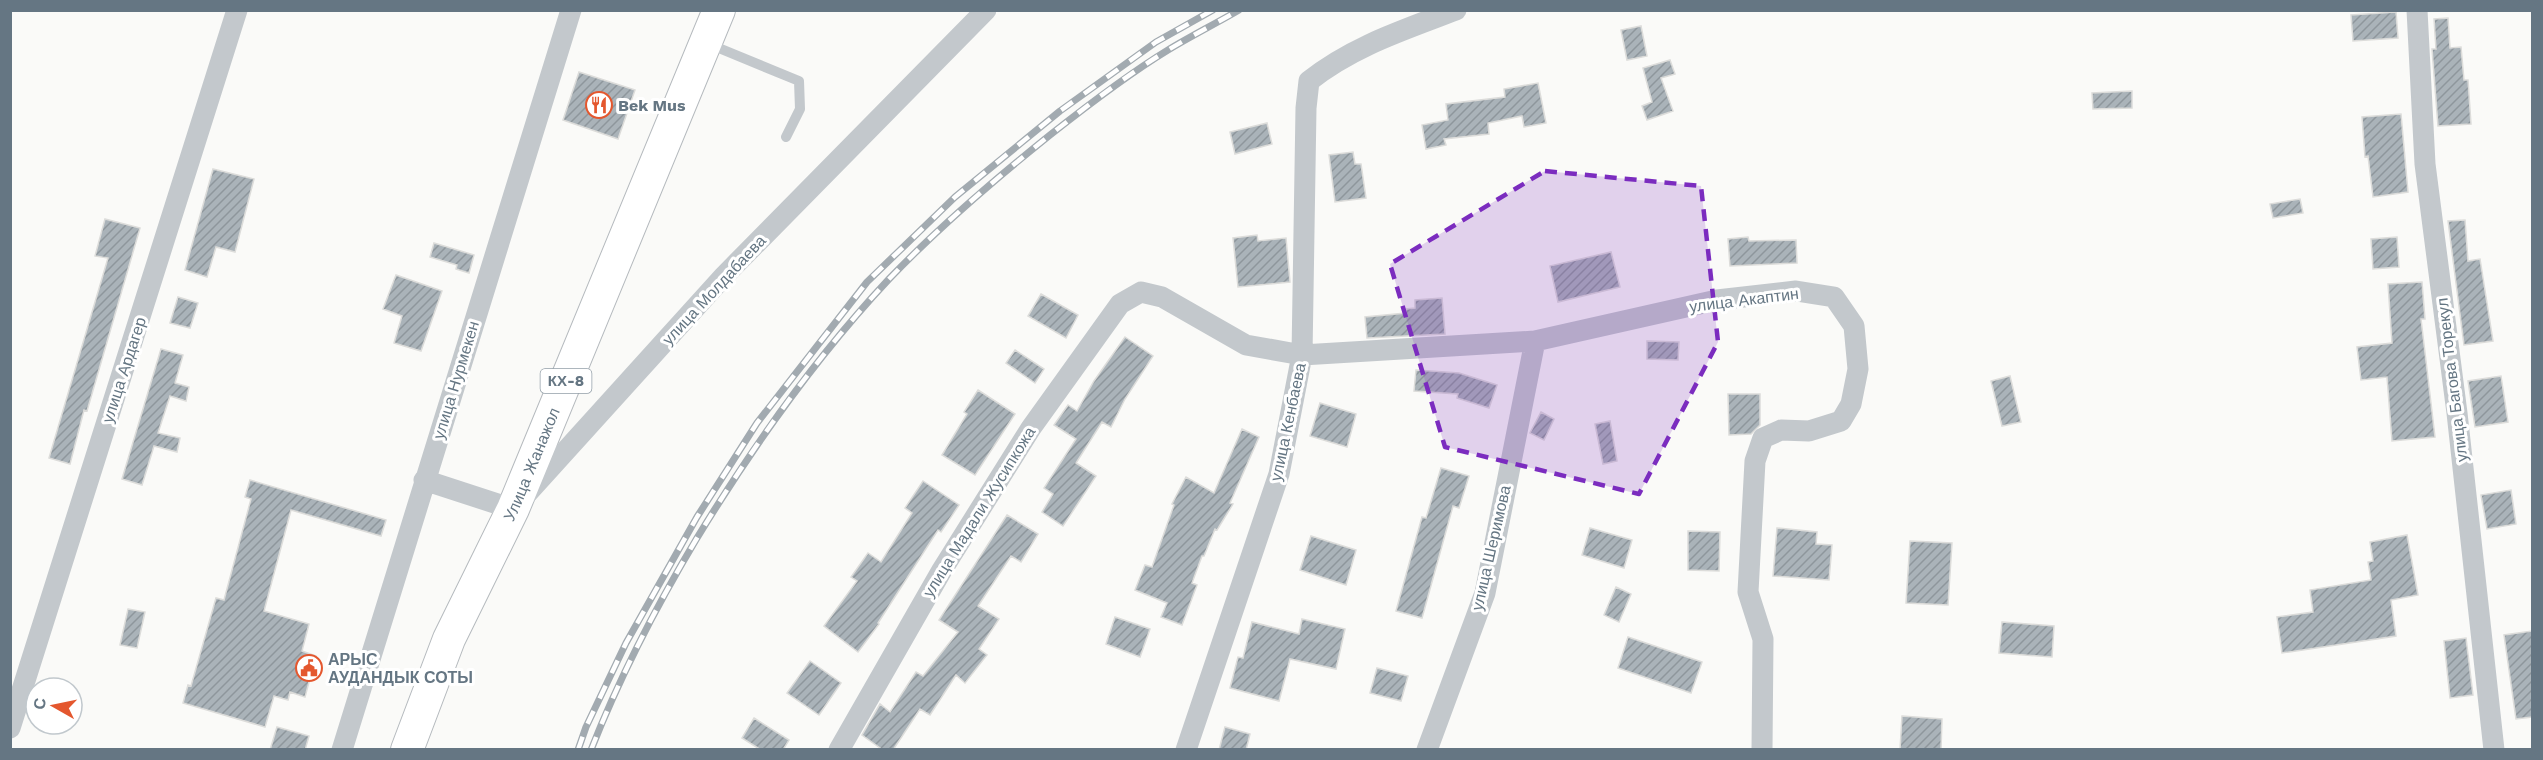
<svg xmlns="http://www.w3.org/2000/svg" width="2543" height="760" font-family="'Work Sans',sans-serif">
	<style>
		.building { fill: url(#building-hatch); stroke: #dcdcda; stroke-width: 1.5 }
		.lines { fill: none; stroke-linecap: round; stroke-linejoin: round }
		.primary-casing { stroke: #b5babe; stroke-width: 34 }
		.service { stroke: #c3c8cc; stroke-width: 10 }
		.minor { stroke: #c3c8cc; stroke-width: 21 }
		.primary { stroke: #fff; stroke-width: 32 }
		.rail-casing { stroke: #a2aab0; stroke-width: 7 }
		.rail { stroke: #fff; stroke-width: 4.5; stroke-dasharray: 14; stroke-linecap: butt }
		.marked { fill: #7b2cbf; fill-opacity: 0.2; stroke: #7b2cbf; stroke-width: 4.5; stroke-dasharray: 12 8; stroke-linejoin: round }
		.labels { text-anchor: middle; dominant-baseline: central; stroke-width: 6; stroke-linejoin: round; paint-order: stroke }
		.shield { fill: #fff; stroke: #939fa8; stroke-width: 1.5 }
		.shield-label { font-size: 15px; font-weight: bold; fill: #657683 }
		.poi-label { font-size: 16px; font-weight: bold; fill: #657683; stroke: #fff; text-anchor: start }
		.street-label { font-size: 16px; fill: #657683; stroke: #fff }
	</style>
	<defs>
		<pattern id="building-hatch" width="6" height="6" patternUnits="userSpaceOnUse" patternTransform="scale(1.5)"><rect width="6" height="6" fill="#aab3b9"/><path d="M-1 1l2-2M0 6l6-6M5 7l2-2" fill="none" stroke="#8e969c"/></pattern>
	</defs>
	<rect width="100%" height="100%" fill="#fafaf8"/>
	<!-- building -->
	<path class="building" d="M 2396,12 L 2398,38 L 2353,41 L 2351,15 Z
		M 2448,18 L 2450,48 L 2461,47 L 2464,80 L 2468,80 L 2471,124 L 2438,126 L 2432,49 L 2436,49 L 2434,19 Z
		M 1641,26 L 1647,56 L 1627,60 L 1621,30 Z
		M 1670,60 L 1675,74 L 1661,78 L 1673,111 L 1647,120 L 1642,106 L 1652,102 L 1643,68 Z
		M 579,72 L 635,90 L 618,139 L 563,120 Z
		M 1538,83 L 1546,123 L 1524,127 L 1522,116 L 1488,123 L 1489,134 L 1444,139 L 1446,145 L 1426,149 L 1422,125 L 1448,120 L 1446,104 L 1505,97 L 1504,89 Z
		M 2132,91 L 2132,108 L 2093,109 L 2092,93 Z
		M 2401,114 L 2408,192 L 2373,197 L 2368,156 L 2365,157 L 2362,117 Z
		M 1267,123 L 1272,144 L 1235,154 L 1230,132 Z
		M 1353,152 L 1355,164 L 1361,164 L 1366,198 L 1335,202 L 1329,155 Z
		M 213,169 L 254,179 L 235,252 L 216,247 L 207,277 L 185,270 Z
		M 2300,199 L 2303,213 L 2273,218 L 2270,204 Z
		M 105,219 L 140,228 L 87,411 L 84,410 L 70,464 L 49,458 L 108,258 L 95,256 Z
		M 2465,220 L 2468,261 L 2480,259 L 2493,341 L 2464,345 L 2448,221 Z
		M 1257,235 L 1258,241 L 1286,238 L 1290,282 L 1238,287 L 1233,238 Z
		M 1748,237 L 1749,241 L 1796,240 L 1797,263 L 1730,266 L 1728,239 Z
		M 2397,237 L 2399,267 L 2373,269 L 2371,239 Z
		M 434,243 L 474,255 L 469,273 L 456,269 L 457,265 L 430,257 Z
		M 1611,252 L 1620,287 L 1558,302 L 1550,266 Z
		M 396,275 L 442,291 L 421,351 L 394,343 L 402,316 L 383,309 Z
		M 2422,282 L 2425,319 L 2421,319 L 2435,437 L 2392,441 L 2387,377 L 2361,380 L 2357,347 L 2392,343 L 2388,284 Z
		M 1041,294 L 1078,315 L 1066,338 L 1028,316 Z
		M 178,297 L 198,303 L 190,328 L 170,323 Z
		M 1442,298 L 1445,334 L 1367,338 L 1365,317 L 1406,313 L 1406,309 L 1415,308 L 1415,300 Z
		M 1125,337 L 1153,356 L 1125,399 L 1111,427 L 1102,422 L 1076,463 L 1096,476 L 1063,526 L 1042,512 L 1053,494 L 1044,488 L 1076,439 L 1054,425 L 1068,405 L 1077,411 L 1094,381 Z
		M 1647,341 L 1679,342 L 1678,360 L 1647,359 Z
		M 161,349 L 183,355 L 175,383 L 189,387 L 186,401 L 170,396 L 158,433 L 180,438 L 177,452 L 154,446 L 142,485 L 122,479 Z
		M 1015,350 L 1044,369 L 1035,383 L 1006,363 Z
		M 1416,370 L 1459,373 L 1497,385 L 1489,408 L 1457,398 L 1458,394 L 1414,391 Z
		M 2010,376 L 2021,422 L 2002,426 L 1991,381 Z
		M 2501,376 L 2508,422 L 2475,427 L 2468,381 Z
		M 978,390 L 1015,414 L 975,475 L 942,455 L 967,414 L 964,412 Z
		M 1728,394 L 1760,394 L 1760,425 L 1751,434 L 1729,435 Z
		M 1320,403 L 1356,414 L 1347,447 L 1310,436 Z
		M 1541,412 L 1554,419 L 1544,440 L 1530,433 Z
		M 1610,421 L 1617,461 L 1603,464 L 1595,424 Z
		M 1242,429 L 1259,437 L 1230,503 L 1233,504 L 1217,530 L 1215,529 L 1204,556 L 1202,556 L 1192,583 L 1197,585 L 1182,625 L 1161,617 L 1167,603 L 1135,590 L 1145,565 L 1152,567 L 1174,505 L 1172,504 L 1186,477 L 1214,493 Z
		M 1441,468 L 1469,476 L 1459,508 L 1453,506 L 1422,618 L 1396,611 L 1422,517 L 1426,518 Z
		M 250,480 L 386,520 L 381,536 L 291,510 L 264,611 L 309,624 L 302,651 L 316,656 L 305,697 L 290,692 L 288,700 L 274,696 L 265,727 L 183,703 L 188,685 L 191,686 L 216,598 L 224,600 L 251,499 L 245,497 Z
		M 923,481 L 959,505 L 941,532 L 938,530 L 878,623 L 879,624 L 858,652 L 824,626 L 857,581 L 851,577 L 868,553 L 881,562 L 912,513 L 905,508 Z
		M 2511,490 L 2516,524 L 2487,529 L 2481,495 Z
		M 1007,515 L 1038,534 L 1021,562 L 1011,556 L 978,606 L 999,619 L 979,649 L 987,655 L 965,683 L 956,675 L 930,715 L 920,709 L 893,750 L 883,750 L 862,735 L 880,704 L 890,712 L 916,672 L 923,676 L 958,632 L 939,620 Z
		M 1590,528 L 1632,540 L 1624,568 L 1582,555 Z
		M 1777,528 L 1817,532 L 1816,544 L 1832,545 L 1829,580 L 1773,576 Z
		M 1688,531 L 1720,532 L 1719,571 L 1688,570 Z
		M 2407,535 L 2418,595 L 2391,600 L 2396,636 L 2282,653 L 2277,617 L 2313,612 L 2310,590 L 2371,580 L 2368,562 L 2373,561 L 2370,542 Z
		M 1311,536 L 1356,550 L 1346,585 L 1300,570 Z
		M 1910,541 L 1952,543 L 1948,605 L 1906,603 Z
		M 1616,587 L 1631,594 L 1619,622 L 1604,615 Z
		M 128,609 L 145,612 L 137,648 L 120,645 Z
		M 1115,617 L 1150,629 L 1140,657 L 1106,644 Z
		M 1302,619 L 1345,629 L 1336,669 L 1290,659 L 1279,701 L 1230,688 L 1238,657 L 1243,658 L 1252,622 L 1299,634 Z
		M 2002,622 L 2054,626 L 2052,657 L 1999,653 Z
		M 2532,631 L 2532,717 L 2516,719 L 2504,635 Z
		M 1628,637 L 1702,662 L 1691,693 L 1618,668 Z
		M 2466,638 L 2473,695 L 2450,698 L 2444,641 Z
		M 810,661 L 841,683 L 819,715 L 787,693 Z
		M 1377,668 L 1408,676 L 1401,701 L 1370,693 Z
		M 1902,716 L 1942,719 L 1941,750 L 1900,750 Z
		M 754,718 L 789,740 L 783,750 L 761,750 L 742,738 Z
		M 277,727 L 309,736 L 305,750 L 270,750 Z
		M 1225,727 L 1250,734 L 1246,750 L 1219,750 Z"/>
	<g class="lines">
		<defs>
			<g id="primary">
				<path id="s1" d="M 407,750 L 449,639 L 513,509 L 719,10"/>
			</g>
		</defs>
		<!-- primary casing -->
		<use href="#primary" class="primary-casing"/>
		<!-- service -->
		<path class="service" d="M 709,44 L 799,81 L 800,109 L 786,137"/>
		<!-- minor -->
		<path class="minor" d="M 2417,10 L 2425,164 L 2457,413 L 2494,750
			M 424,480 L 513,509 L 724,276 L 986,10
			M 10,728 L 237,10
			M 342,750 L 571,10
			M 839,750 L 942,570 L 1031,428 L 1120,304 L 1141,292 L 1162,297 L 1246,345 L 1302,355 L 1535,341 L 1717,300 L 1796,291 L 1834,297 L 1854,326 L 1858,369 L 1851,404 L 1841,421 L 1809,431 L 1781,430 L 1763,438 L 1755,461 L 1748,592 L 1763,639 L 1762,750
			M 1186,750 L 1279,474 L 1302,355 L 1306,108 L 1309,81 C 1353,46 1404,30 1456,10
			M 1427,750 L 1485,593 L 1535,341"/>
		<!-- primary -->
		<use href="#primary" class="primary"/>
		<defs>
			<path id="rail" d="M 578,750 L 586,727 L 626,643 L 697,517 L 757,423 L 867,282 L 955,197 L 1060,111 L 1156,42 L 1213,10
				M 591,750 C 620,676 657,605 697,538 C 753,446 815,358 889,279 C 938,228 994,180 1050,135 C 1088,105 1127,75 1168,50 C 1191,36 1215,24 1239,10"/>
		</defs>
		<!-- rail casing -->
		<use href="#rail" class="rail-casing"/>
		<!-- rail -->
		<use href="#rail" class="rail"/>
	</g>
	<!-- marked area -->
	<path class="marked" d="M 1545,171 L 1701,186 L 1718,342 L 1639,494 L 1445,447 L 1390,264 Z"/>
	<!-- icons -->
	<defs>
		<symbol id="restaurant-ring" viewBox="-11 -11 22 22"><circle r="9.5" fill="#fff" stroke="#e4572e" stroke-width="1.5"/><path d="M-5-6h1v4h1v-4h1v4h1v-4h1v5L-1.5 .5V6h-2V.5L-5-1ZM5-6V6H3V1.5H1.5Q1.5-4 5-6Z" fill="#e4572e"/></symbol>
		<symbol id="civic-ring" viewBox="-11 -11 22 22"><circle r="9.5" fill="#fff" stroke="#e4572e" stroke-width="1.5"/><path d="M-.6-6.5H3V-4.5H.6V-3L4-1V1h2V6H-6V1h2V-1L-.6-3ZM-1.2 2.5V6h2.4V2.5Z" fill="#e4572e"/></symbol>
	</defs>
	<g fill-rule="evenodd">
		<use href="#restaurant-ring" x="584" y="90" width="30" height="30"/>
		<use href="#civic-ring" x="294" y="653" width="30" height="30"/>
	</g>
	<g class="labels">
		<!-- shield labels -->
		<rect class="shield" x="540.5" y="369" width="51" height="24" rx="4.5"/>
		<g class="shield-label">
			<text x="566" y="381">КХ-8</text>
		</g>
		<!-- poi labels -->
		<g class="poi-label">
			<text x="618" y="105">Bek Mus</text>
			<text x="328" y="659">АРЫС<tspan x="328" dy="18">АУДАНДЫК СОТЫ</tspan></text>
		</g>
		<!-- street labels -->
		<g class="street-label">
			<text transform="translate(714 290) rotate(-47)">улица Молдабаева</text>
			<text transform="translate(1744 300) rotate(-7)">улица Акаптин</text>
			<text transform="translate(124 370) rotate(-72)">улица Ардагер</text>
			<text transform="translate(456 380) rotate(-73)">улица Нурмекен</text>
			<text transform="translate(2452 380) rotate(-97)">улица Багова Торекул</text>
			<text transform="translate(1288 422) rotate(-78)">улица Кенбаева</text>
			<text stroke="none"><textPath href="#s1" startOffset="312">Улица Жанажол</textPath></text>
			<text transform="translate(979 512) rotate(-58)">улица Мадали Жусипкожа</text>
			<text transform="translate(1491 548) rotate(-77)">улица Шеримова</text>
		</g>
	</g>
	<!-- border -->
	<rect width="2543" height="760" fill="none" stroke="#657683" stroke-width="24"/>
	<!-- north arrow -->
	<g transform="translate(54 706) rotate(279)"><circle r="28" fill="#ffffff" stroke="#c1c8cd" stroke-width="1.5"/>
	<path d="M0-4.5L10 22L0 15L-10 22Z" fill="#e4572e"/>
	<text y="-9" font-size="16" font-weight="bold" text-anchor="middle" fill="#657683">С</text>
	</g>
</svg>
